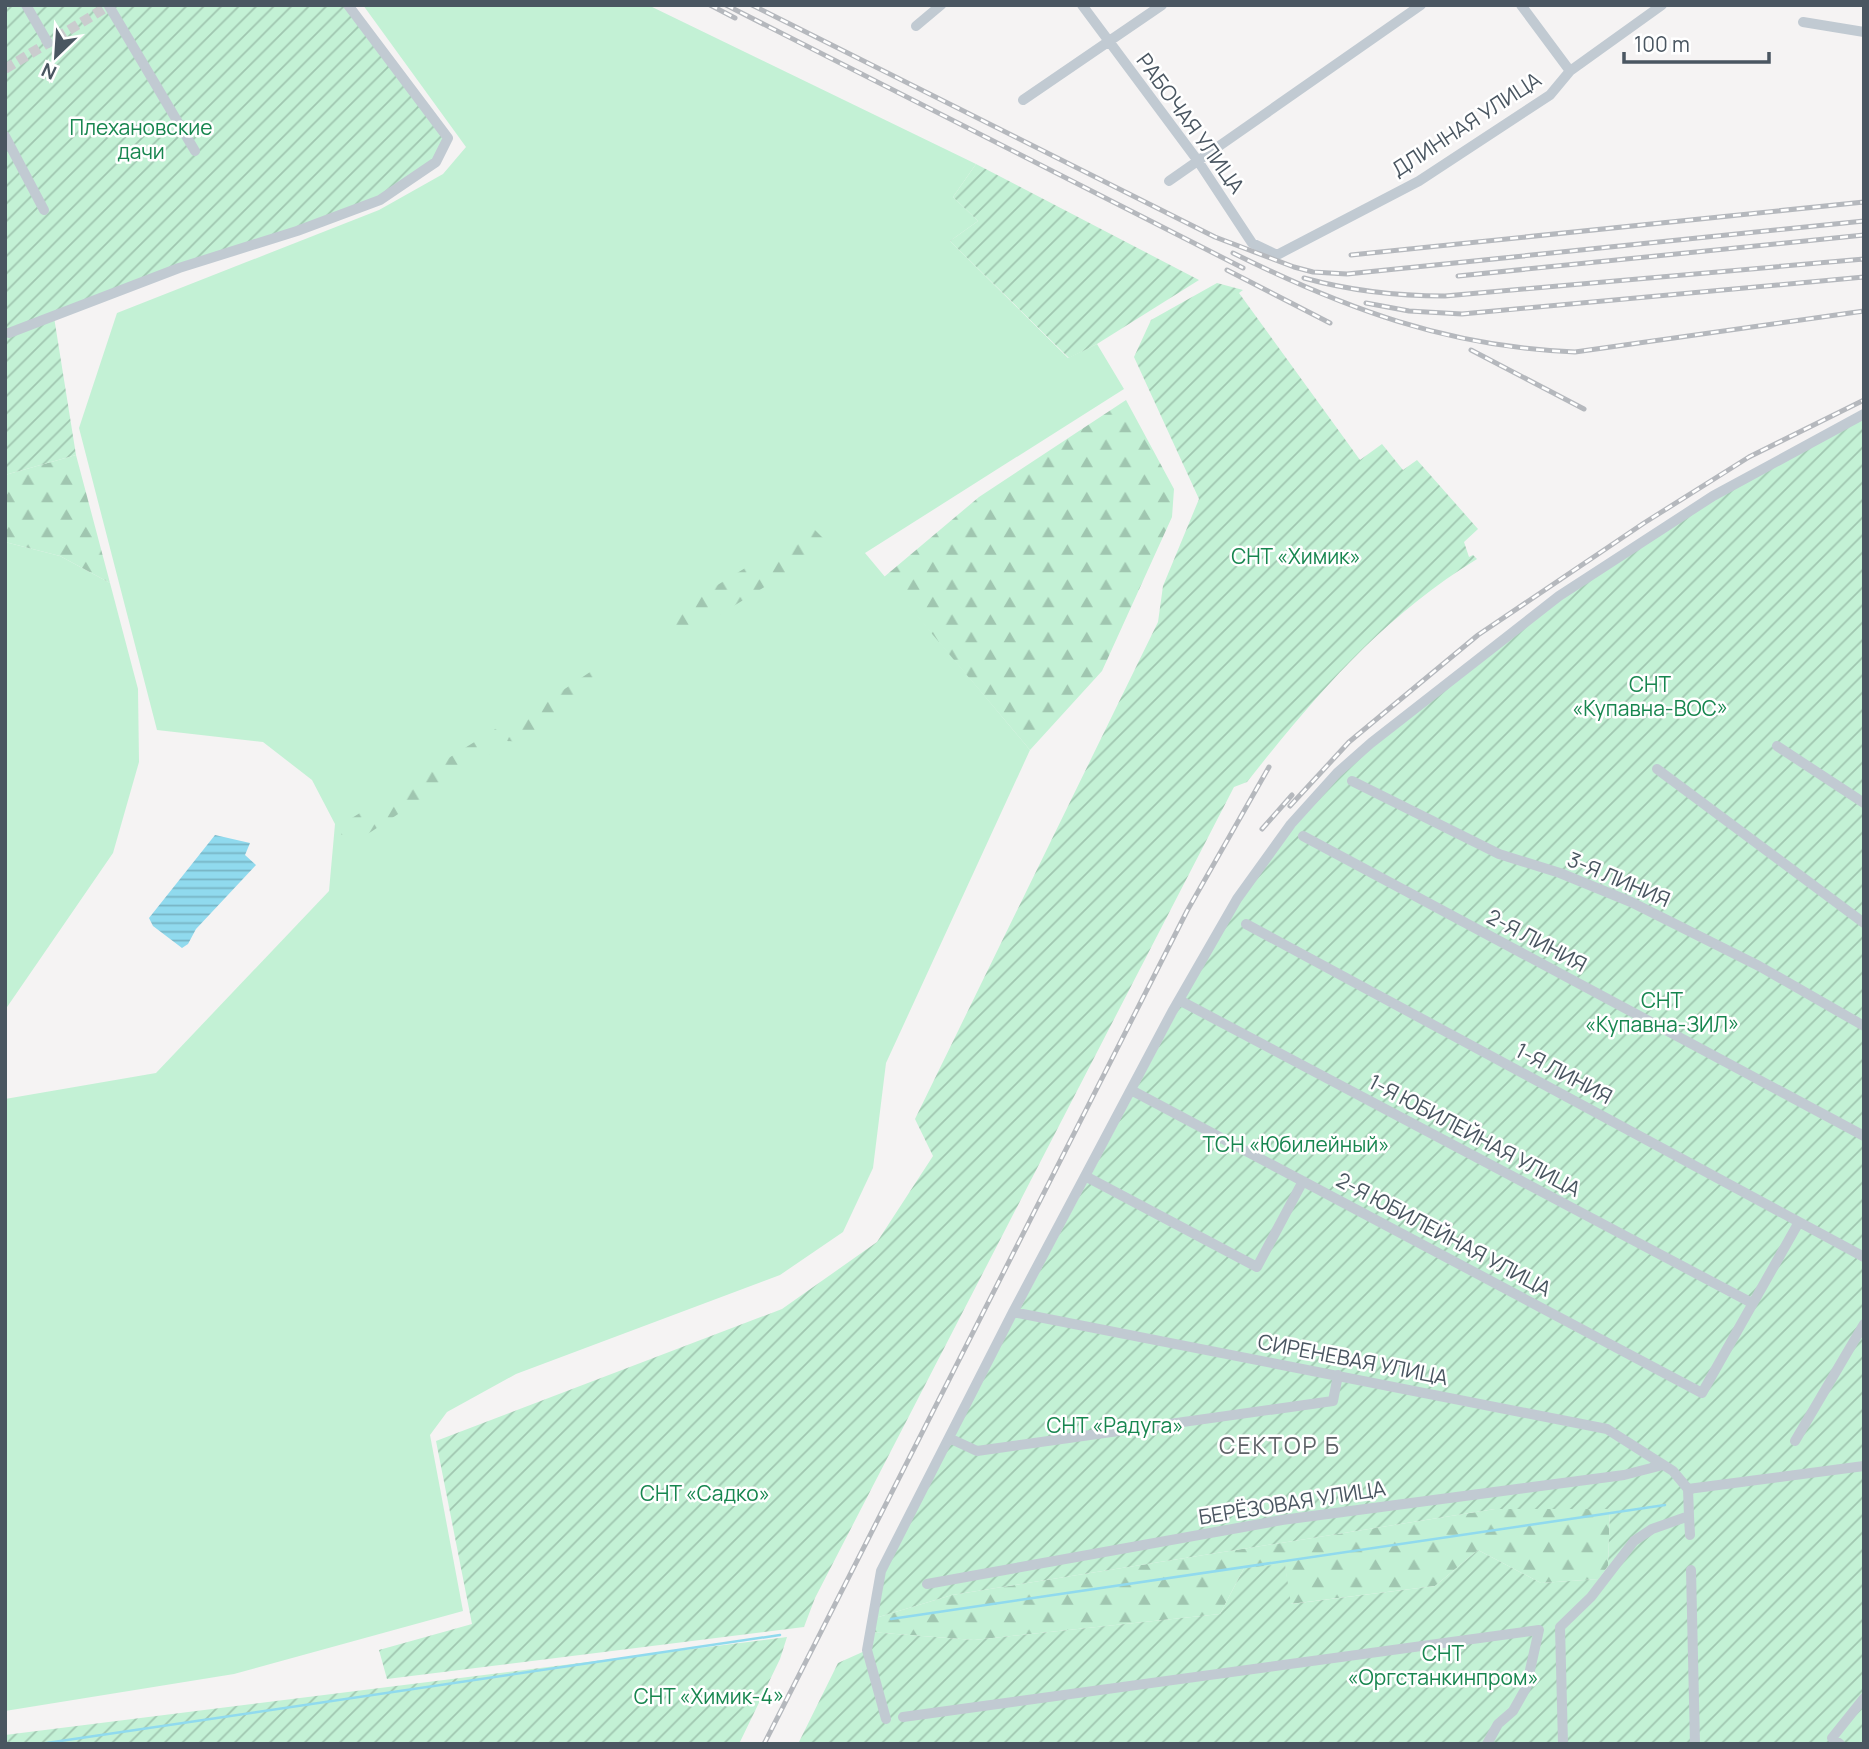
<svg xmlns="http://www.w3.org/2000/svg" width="1869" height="1749" font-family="Manrope,sans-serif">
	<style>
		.green { fill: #c3f1d5 }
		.forest { fill: url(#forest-firs) }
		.garden { fill: url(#garden-furrows) }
		.water { fill: url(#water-rules) }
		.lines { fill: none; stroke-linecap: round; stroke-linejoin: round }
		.stream { stroke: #90daee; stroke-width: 2.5 }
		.minor-tunnel { stroke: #caccce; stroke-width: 10; stroke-dasharray: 10 5; stroke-linecap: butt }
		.minor { stroke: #c1cad2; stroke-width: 10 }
		.rail-casing { stroke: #b5b8bd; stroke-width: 5 }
		.rail { stroke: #fff; stroke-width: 2.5; stroke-dasharray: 8; stroke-linecap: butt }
		.labels { text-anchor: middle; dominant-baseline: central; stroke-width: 5; stroke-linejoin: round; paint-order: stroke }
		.street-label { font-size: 21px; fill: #4a5661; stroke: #fff }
		.park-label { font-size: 21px; fill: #17864f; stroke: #fff }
		.neighbourhood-label { font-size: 23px; letter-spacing: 2px; fill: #5f6368; stroke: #fff }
	</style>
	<defs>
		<pattern id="forest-firs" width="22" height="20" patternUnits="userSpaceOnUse" patternTransform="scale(1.75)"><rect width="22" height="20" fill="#c3f1d5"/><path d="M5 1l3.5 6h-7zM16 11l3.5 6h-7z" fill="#a0c6b0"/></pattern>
		<pattern id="garden-furrows" width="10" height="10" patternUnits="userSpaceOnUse" patternTransform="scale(1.75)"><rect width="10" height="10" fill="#c3f1d5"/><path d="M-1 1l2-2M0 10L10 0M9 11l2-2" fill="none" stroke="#a0c6b0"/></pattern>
		<pattern id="water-rules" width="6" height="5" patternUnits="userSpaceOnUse" patternTransform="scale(1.75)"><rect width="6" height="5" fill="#90daee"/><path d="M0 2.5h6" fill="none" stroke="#78b4c4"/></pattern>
	</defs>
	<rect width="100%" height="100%" fill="#f5f3f3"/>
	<!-- green -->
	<path class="green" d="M 363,5 L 648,5 L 976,164 L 953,197 L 978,221 L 950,241 L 1068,358 L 1097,344 L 1124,389 L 865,553 L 1030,750 L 886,1063 L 873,1168 L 843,1232 L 780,1275 L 516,1374 L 447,1412 L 430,1435 L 463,1611 L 234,1674 L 5,1711 L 5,1099 L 156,1073 L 329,891 L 335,824 L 312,780 L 263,742 L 157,730 L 79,428 L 117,313 L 379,210 L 443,174 L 466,147 Z
		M 5,542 L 60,556 L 110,583 L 138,689 L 139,762 L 113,853 L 5,1010 Z"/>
	<!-- forest -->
	<path class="forest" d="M 1126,400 L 1174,489 L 1172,517 L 1102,671 L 1030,750 L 884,577 L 979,497 Z
		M 76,455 L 110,583 L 60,556 L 5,542 L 5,475 Z
		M 812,527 L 823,538 L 803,563 L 677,641 L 661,626 L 675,611 Z
		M 593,670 L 607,670 L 591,692 L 521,742 L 507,741 L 514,723 Z
		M 506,726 L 502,746 L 357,841 L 341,835 L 347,821 L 497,728 Z
		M 1495,1509 L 1610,1509 L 1608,1566 L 1599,1579 L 1541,1583 L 1478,1550 L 1435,1586 L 1290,1604 L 1285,1565 L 1244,1568 L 1220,1614 L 974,1640 L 870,1632 L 872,1619 L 952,1595 Z"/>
	<!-- garden -->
	<path class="garden" d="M 5,5 L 348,5 L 448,138 L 436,162 L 380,200 L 54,317 L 76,455 L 5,475 Z
		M 976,164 L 1199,280 L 1097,344 L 1069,358 L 950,241 L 978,221 L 953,197 Z
		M 1217,283 L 1243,290 L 1239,293 L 1360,460 L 1382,444 L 1403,470 L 1417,460 L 1478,529 L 1464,542 L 1469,557 L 1473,555 L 1477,559 C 1381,618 1316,695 1247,782 L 1234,787 L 815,1598 L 804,1627 L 387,1679 L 379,1650 L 472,1624 L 436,1441 L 782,1309 L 877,1242 L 933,1156 L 915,1119 L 1158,622 L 1163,586 L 1199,499 L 1134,357 L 1151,320 Z
		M 1864,414 L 1864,1744 L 798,1744 L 838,1663 L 867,1650 L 870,1632 L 974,1640 L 1220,1614 L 1244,1568 L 1285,1564 L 1291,1604 L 1435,1586 L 1478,1550 L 1541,1583 L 1599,1579 L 1608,1566 L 1610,1509 L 1495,1509 L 952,1595 L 872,1619 L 881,1571 L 1237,899 L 1337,774 L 1559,596 L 1713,496 Z
		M 787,1637 L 780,1659 L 739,1744 L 5,1744 L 5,1735 Z"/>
	<!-- water -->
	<path class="water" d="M 215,835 L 250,843 L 245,855 L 256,865 L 196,929 L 188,944 L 182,948 L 153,926 L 149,918 Z"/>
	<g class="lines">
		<!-- stream -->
		<path class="stream" d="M 891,1619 L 1665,1505
			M 40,1744 L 780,1635"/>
		<!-- minor-tunnel -->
		<path class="minor-tunnel" d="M 5,69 L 110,5"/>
		<!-- minor -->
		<path class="minor" d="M 26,5 L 48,43
			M 1082,5 L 1198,161 L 1252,243 L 1277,255 L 1419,181 L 1550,95 L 1570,71 L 1662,5
			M 1521,5 L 1570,71
			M 109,6 L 195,151
			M 1803,22 L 1864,32
			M 916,26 L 941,5
			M 1023,100 L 1162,5
			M 5,136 L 44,210
			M 1169,181 L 1421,5
			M 9,333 L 179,268 L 297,231 L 380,200 L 436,162 L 448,138 L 348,5
			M 1777,746 L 1864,803
			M 1657,769 L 1864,923
			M 1352,781 L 1499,854 L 1560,873 L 1631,902 L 1759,966 L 1864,1026
			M 1303,836 L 1864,1136
			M 1246,924 L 1864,1257
			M 1179,1000 L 1752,1303
			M 1131,1090 L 1702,1393 L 1799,1222
			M 1085,1176 L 1257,1267 L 1303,1181
			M 1013,1312 L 1607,1429 L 1673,1471 L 1688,1489 L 1864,1466
			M 949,1438 L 977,1451 L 1333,1401 L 1338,1375
			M 1795,1441 L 1864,1324
			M 1689,1516 L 1690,1535
			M 1691,1570 L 1695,1744
			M 927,1584 L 1282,1520 L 1624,1475 L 1663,1465
			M 903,1717 L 1539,1630 L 1526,1688 L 1513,1711 L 1498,1724 L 1487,1744
			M 886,1719 L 867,1650 L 881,1571 L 1013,1312 L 1172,1012 L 1237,899 L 1291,824 L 1337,773 L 1371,743 L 1559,596 L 1713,496 L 1864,414
			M 1563,1744 L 1560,1627 L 1591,1597 L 1634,1541 L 1652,1529 L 1689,1516 L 1688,1489
			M 1840,1744 L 1832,1738 L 1864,1698"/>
		<defs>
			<path id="rail" d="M 710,5 L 735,18
				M 726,5 L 1243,268
				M 752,5 L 1215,237 L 1294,267 L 1313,272 L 1347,274 L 1864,221
				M 1233,253 C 1346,309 1448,347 1575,352 L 1864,311
				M 1351,255 L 1864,202
				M 1227,270 L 1330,323
				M 1458,276 L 1864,235
				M 1304,278 C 1351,291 1396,296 1445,296 L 1864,259
				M 1366,303 L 1409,311 L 1462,314 L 1864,277
				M 1471,350 L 1584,409
				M 1290,806 L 1349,742 L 1478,635 L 1644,523 L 1749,457 L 1864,400
				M 1262,829 L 1292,795
				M 764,1744 L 1187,911 L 1269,767"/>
		</defs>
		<!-- rail casing -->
		<use href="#rail" class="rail-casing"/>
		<!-- rail -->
		<use href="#rail" class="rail"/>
	</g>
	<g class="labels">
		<!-- street labels -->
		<g class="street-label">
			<text transform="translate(1191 123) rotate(54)">РАБОЧАЯ УЛИЦА</text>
			<text transform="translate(1466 124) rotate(-33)">ДЛИННАЯ УЛИЦА</text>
			<text transform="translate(1619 879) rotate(23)">3-Я ЛИНИЯ</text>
			<text transform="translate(1537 940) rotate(28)">2-Я ЛИНИЯ</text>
			<text transform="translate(1564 1073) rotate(28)">1-Я ЛИНИЯ</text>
			<text transform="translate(1475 1135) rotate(28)">1-Я ЮБИЛЕЙНАЯ УЛИЦА</text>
			<text transform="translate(1444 1234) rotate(28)">2-Я ЮБИЛЕЙНАЯ УЛИЦА</text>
			<text transform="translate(1353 1359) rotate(11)">СИРЕНЕВАЯ УЛИЦА</text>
			<text transform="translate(1292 1502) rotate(-9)">БЕРЁЗОВАЯ УЛИЦА</text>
		</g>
		<!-- park labels -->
		<g class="park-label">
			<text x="141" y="127">Плехановские<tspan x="141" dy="24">дачи</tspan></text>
			<text x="1296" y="556">СНТ «Химик»</text>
			<text x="1650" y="684">СНТ<tspan x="1650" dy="24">«Купавна-ВОС»</tspan></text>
			<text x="1662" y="1000">СНТ<tspan x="1662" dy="24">«Купавна-ЗИЛ»</tspan></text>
			<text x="1296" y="1144">ТСН «Юбилейный»</text>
			<text x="1115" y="1425">СНТ «Радуга»</text>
			<text x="705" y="1493">СНТ «Садко»</text>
			<text x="1443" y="1653">СНТ<tspan x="1443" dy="24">«Оргстанкинпром»</tspan></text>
			<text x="709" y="1696">СНТ «Химик-4»</text>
		</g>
		<!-- neighbourhood labels -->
		<g class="neighbourhood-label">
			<text x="1280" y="1445">СЕКТОР Б</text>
		</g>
	</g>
	<!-- border -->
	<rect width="1869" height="1749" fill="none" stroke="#4a5661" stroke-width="14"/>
	<!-- north arrow -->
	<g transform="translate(56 56) rotate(205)" stroke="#ffffff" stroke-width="5" paint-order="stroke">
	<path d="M0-5L12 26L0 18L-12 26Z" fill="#4a5661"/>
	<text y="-10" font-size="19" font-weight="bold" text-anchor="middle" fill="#4a5661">N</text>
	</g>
	<!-- scale -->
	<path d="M1624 52v10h145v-10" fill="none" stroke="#4a5661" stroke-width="3.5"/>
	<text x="1634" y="52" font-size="21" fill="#4a5661" stroke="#ffffff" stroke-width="5" paint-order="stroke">100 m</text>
</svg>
